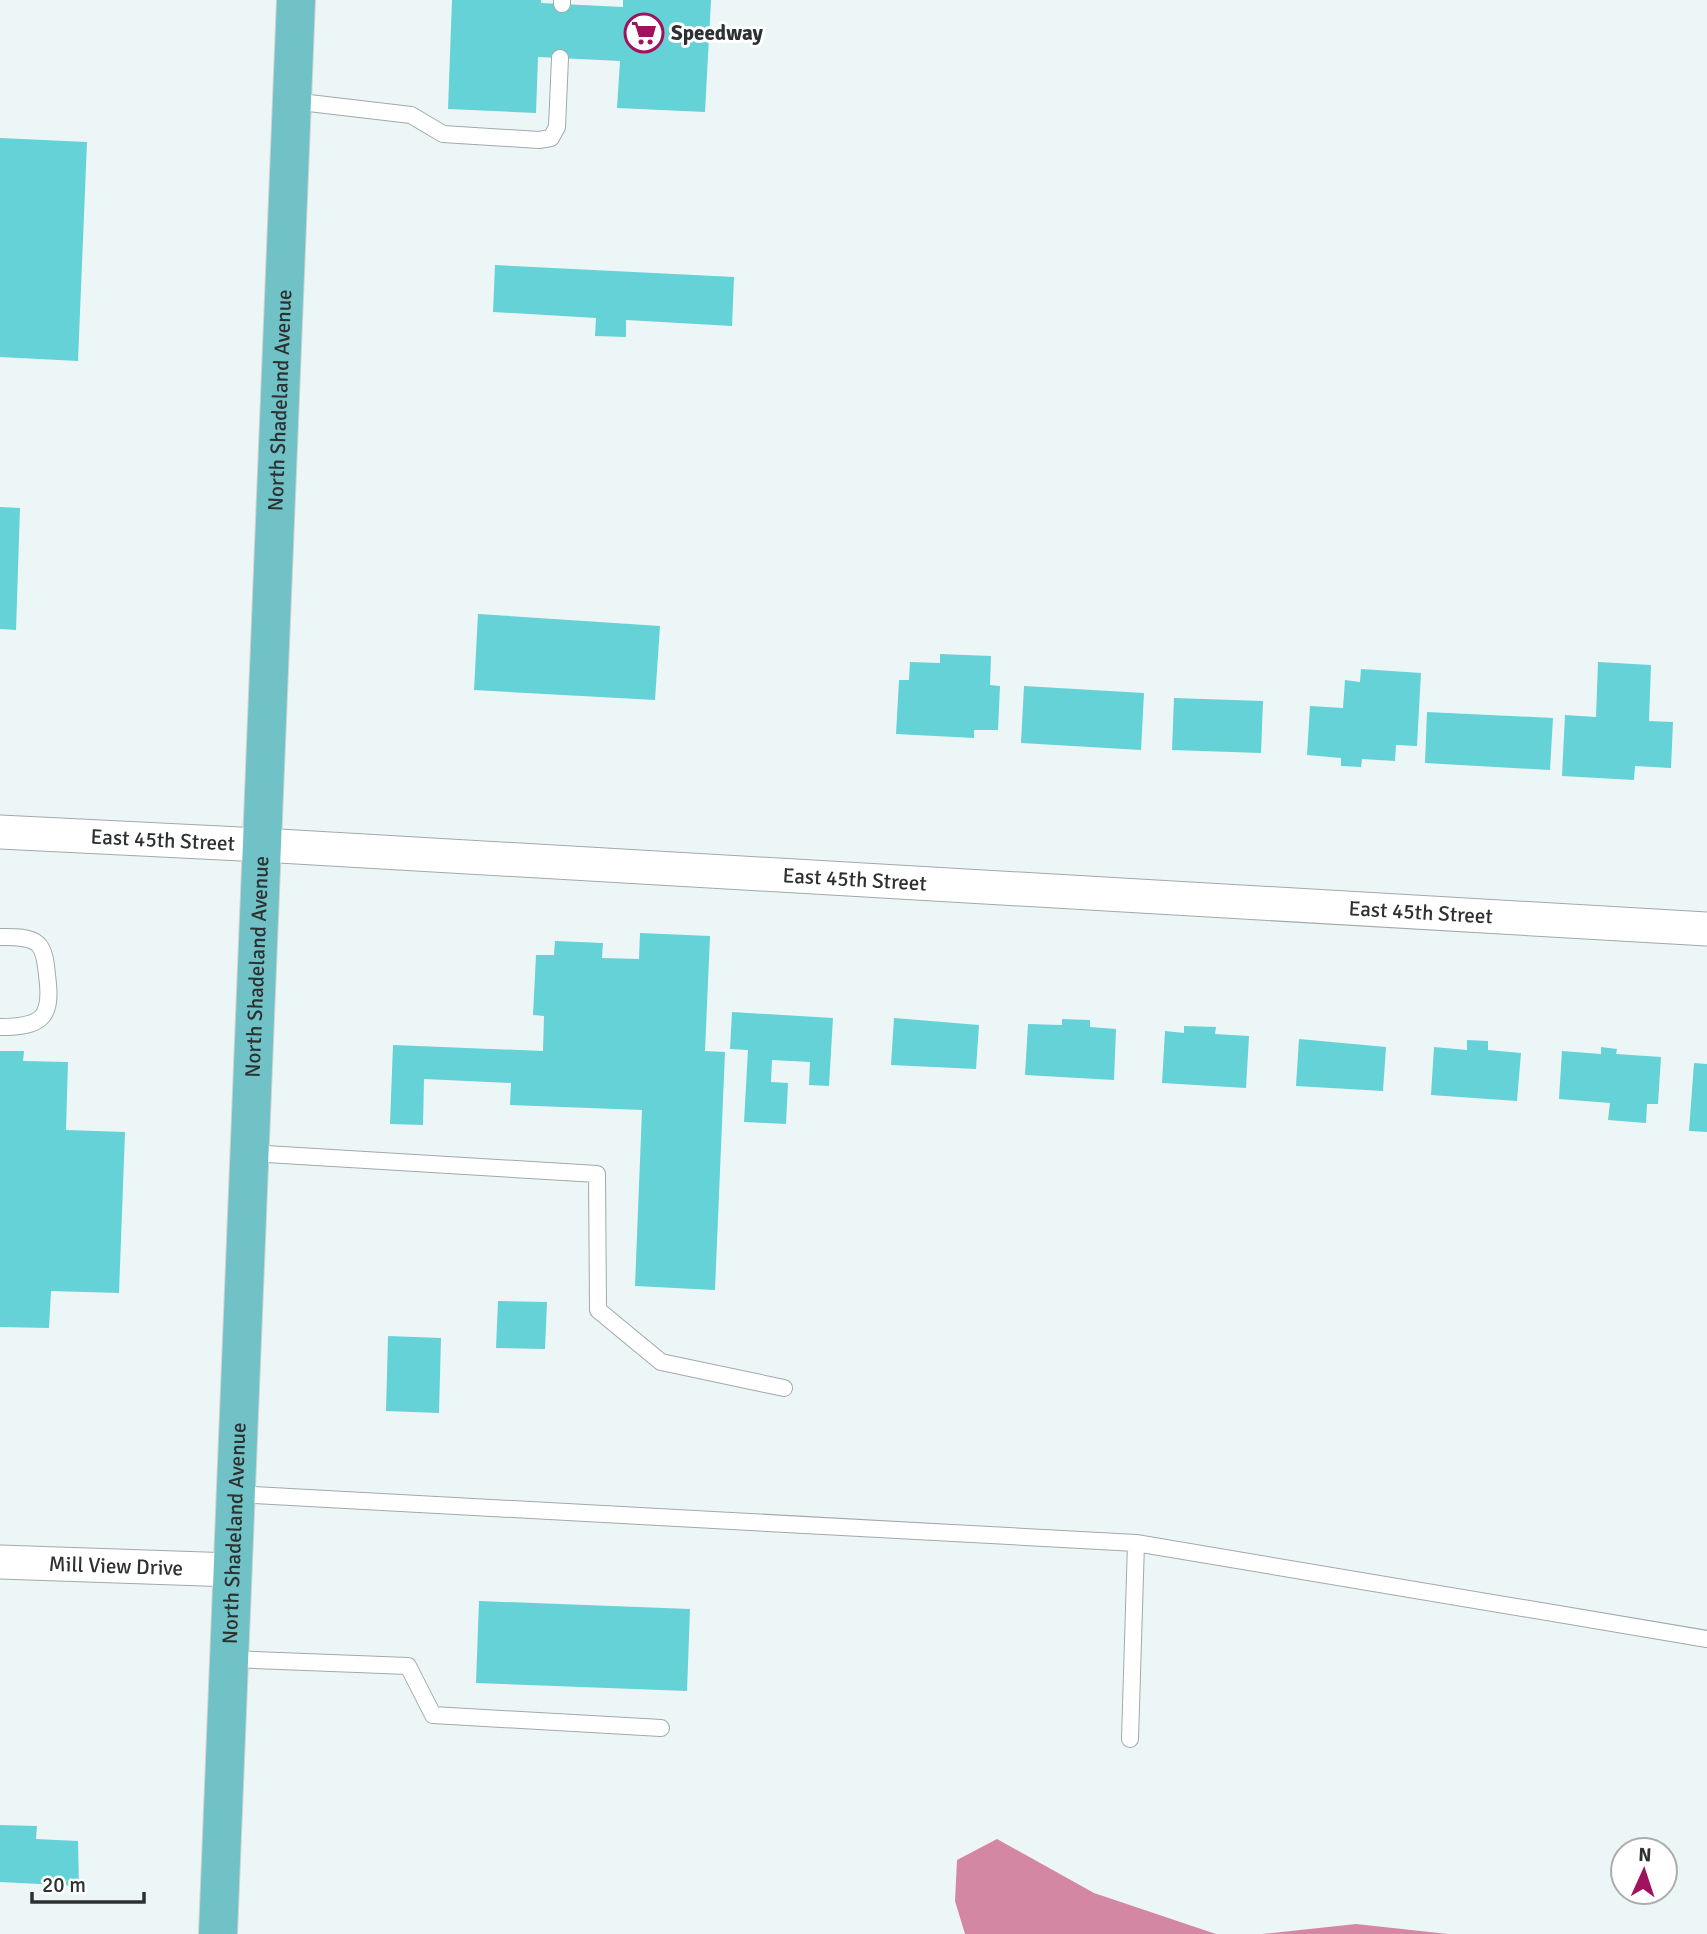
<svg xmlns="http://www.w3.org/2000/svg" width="1707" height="1934" font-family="Signika,sans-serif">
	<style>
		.water { fill: #d487a3 }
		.building { fill: #65d2d8 }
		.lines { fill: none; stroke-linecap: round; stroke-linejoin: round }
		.service-casing { stroke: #a1a9aa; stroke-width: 18 }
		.minor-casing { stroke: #a1a9aa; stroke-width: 35 }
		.primary-casing { stroke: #d1d2d2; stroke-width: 40 }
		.service { stroke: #fff; stroke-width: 16 }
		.minor { stroke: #fff; stroke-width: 33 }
		.primary { stroke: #70c2c6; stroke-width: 38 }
		.labels { text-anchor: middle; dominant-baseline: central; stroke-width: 6; stroke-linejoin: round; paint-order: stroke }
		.poi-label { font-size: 21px; font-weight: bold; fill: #2d3131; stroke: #fff; text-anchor: start }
		.street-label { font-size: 21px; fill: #2d3131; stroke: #fff }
	</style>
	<rect width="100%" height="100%" fill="#edf6f6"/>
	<!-- water -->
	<path class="water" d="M 997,1839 L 1094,1893 L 1216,1934 L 965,1934 L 955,1901 L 957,1860 Z
		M 1356,1924 L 1448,1934 L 1262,1934 Z"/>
	<!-- building -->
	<path class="building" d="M 452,0 L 541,0 L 541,3 L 623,7 L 623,0 L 711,0 L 705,112 L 617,108 L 620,61 L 538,57 L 536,113 L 448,109 Z
		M 0,138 L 87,142 L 78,361 L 0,357 Z
		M 495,265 L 734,277 L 732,326 L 626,320 L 626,337 L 595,336 L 596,318 L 493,312 Z
		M 0,507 L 20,508 L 16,630 L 0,629 Z
		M 478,614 L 660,626 L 655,700 L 474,690 Z
		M 940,654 L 991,656 L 990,685 L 1000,686 L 998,730 L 974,730 L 974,738 L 896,734 L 899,680 L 909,680 L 910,662 L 940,663 Z
		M 1598,662 L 1651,665 L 1649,721 L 1673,722 L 1671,768 L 1635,766 L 1634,780 L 1562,776 L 1565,715 L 1596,717 Z
		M 1361,669 L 1421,673 L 1417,746 L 1396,745 L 1395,761 L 1362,759 L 1361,767 L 1341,766 L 1341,758 L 1307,755 L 1310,706 L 1343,708 L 1345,680 L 1360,682 Z
		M 1024,686 L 1144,693 L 1141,750 L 1021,743 Z
		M 1174,698 L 1263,701 L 1261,753 L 1172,750 Z
		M 1427,712 L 1553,718 L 1550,770 L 1425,763 Z
		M 640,933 L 710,936 L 705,1051 L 725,1052 L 715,1290 L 635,1286 L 642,1110 L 510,1105 L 511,1083 L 424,1079 L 423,1125 L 390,1124 L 393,1045 L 543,1051 L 544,1016 L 533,1015 L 536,955 L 554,955 L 555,941 L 603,943 L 602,958 L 639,959 Z
		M 732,1012 L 833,1018 L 829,1086 L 809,1085 L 810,1062 L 772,1060 L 771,1082 L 788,1083 L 786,1124 L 744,1122 L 748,1050 L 730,1049 Z
		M 894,1018 L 979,1025 L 976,1069 L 891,1065 Z
		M 1062,1019 L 1090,1020 L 1090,1027 L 1116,1029 L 1114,1080 L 1025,1075 L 1028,1024 L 1062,1025 Z
		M 1184,1026 L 1216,1027 L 1215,1034 L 1249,1036 L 1246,1088 L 1162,1083 L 1165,1031 L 1184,1033 Z
		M 1299,1039 L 1386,1047 L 1383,1091 L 1296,1086 Z
		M 1467,1040 L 1488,1041 L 1488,1050 L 1521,1053 L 1517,1101 L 1431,1095 L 1434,1047 L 1467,1050 Z
		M 1601,1047 L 1617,1049 L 1616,1054 L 1661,1057 L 1658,1104 L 1647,1104 L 1646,1123 L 1608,1120 L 1610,1103 L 1559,1099 L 1562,1051 L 1601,1054 Z
		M 0,1051 L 24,1051 L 23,1061 L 68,1062 L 66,1130 L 125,1132 L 119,1293 L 51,1291 L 49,1328 L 0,1327 Z
		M 1694,1063 L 1707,1064 L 1707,1132 L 1689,1131 Z
		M 498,1301 L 547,1302 L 545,1349 L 496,1348 Z
		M 388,1336 L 441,1338 L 439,1413 L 386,1411 Z
		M 479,1601 L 690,1609 L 687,1691 L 476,1683 Z
		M 0,1825 L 37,1826 L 36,1839 L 78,1841 L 79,1886 L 0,1882 Z"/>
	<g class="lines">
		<defs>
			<path id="service" d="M 562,4 L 562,0
				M 292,101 L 411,115 L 443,134 L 539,140 L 551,138 L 557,127 L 560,58
				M 0,937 C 11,937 29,936 38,944 C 45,951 46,965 47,975 C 53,1018 42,1027 0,1027
				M 250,1153 L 597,1174 L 598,1310 L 661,1362 L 784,1388
				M 236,1494 L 1136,1543 L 1707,1639
				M 229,1659 L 408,1666 L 433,1715 L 661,1728
				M 1130,1739 L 1136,1543"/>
			<g id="minor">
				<path id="s1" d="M 0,832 L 262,845 L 1707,929"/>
				<path id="s2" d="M 0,1562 L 233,1570"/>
			</g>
			<g id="primary">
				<path id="s3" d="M 218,1934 L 296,0"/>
			</g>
		</defs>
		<!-- service casing -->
		<use href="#service" class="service-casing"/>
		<!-- minor casing -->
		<use href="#minor" class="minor-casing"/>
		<!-- primary casing -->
		<use href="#primary" class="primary-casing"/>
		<!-- service -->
		<use href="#service" class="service"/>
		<!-- minor -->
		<use href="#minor" class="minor"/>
		<!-- primary -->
		<use href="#primary" class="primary"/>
	</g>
	<!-- icons -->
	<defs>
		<symbol id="supermarket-ring" viewBox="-11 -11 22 22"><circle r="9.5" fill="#fff" stroke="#a0135c" stroke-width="1.5"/><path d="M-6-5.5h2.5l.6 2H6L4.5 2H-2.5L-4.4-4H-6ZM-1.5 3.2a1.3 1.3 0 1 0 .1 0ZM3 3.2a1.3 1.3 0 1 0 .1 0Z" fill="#a0135c"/></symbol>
	</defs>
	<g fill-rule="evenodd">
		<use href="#supermarket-ring" x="622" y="11" width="44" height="44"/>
	</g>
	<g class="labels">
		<!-- poi labels -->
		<g class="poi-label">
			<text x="671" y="33">Speedway</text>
		</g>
		<!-- street labels -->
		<g class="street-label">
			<text stroke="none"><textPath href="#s3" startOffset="1535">North Shadeland Avenue</textPath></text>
			<text stroke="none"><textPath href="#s1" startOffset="163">East 45th Street</textPath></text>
			<text stroke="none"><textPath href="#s1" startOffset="856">East 45th Street</textPath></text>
			<text stroke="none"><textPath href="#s1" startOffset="1423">East 45th Street</textPath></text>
			<text stroke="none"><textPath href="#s3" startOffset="968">North Shadeland Avenue</textPath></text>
			<text stroke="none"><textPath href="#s3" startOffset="401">North Shadeland Avenue</textPath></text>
			<text stroke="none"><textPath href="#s2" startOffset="116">Mill View Drive</textPath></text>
		</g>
	</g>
	<!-- north arrow -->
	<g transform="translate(1644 1871) rotate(3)"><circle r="33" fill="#ffffff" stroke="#abadad" stroke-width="2"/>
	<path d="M0-5L12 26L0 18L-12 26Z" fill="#a0135c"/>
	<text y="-10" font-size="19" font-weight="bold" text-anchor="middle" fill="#2d3131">N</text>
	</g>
	<!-- scale -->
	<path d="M32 1892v10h112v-10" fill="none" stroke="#2d3131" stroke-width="3.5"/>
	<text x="42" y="1892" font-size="21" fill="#2d3131" stroke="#ffffff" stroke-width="5" paint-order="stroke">20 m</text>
</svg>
